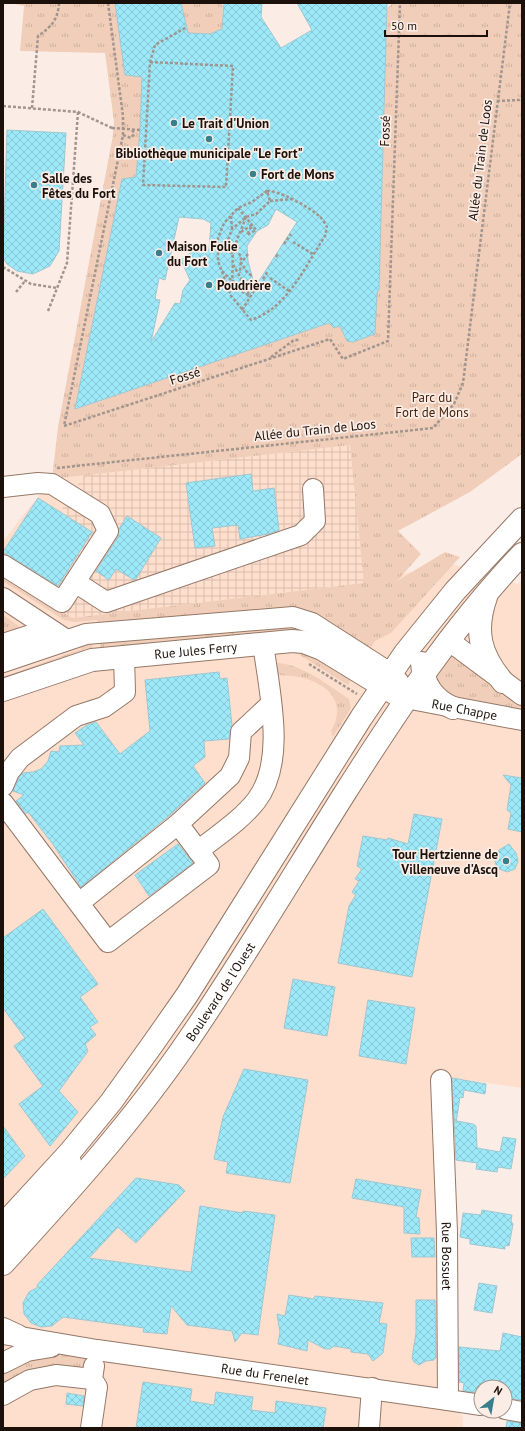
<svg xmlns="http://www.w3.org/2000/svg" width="525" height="1431" font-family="'PT Sans',sans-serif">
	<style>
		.built { fill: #fedecc }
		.industrial { fill: url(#industrial-grid) }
		.grass { fill: url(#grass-tufts) }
		.building { fill: url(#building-cross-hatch); stroke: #9fc7d0; fill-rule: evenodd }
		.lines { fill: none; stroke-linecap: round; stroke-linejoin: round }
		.minor-casing { stroke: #957867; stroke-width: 22 }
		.major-casing { stroke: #957867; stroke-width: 24 }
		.path { stroke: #a1958e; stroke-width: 2.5; stroke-dasharray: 3 2; stroke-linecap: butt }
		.minor { stroke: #fff; stroke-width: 20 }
		.major { stroke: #fff; stroke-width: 22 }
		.path-bridge { stroke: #a1958e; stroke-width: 2.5; stroke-dasharray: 3 2; stroke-linecap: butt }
		.poi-dot { fill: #387e8b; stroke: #fbede6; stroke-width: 1.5 }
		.labels { text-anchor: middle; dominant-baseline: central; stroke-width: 3.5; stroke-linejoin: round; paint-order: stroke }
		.poi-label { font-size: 13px; font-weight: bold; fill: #1b110a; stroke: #fbede6; text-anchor: start }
		.street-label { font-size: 13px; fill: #1b110a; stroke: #fbede6 }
		.park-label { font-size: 13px; fill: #48240d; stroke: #fbede6 }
	</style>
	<defs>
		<pattern id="industrial-grid" width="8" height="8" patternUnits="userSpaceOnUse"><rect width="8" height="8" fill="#fedecc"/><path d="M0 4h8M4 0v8" fill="none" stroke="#d9bdae"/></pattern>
		<pattern id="grass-tufts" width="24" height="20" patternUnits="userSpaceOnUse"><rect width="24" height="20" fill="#f1ceb9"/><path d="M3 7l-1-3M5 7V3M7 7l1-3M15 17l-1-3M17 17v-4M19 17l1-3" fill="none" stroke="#ceb09e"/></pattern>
		<pattern id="building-cross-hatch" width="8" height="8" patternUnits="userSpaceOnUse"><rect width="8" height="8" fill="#9de9f9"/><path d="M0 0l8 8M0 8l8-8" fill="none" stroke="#87c7d4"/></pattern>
	</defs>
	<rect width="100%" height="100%" fill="#fbede6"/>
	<!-- built -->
	<path class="built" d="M 351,445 L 364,583 L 449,563 L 518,584 L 522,580 L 522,1088 L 432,1075 L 439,1221 L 438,1379 L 463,1417 L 463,1428 L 3,1428 L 3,541 L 52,479 Z"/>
	<!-- industrial -->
	<path class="industrial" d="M 351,445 L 364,583 L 72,618 L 43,598 L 53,584 L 3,552 L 38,498 L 60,512 L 84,475 Z"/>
	<!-- grass -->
	<path class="grass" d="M 10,3 L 115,3 L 125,75 L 142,77 L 140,130 L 136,177 L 122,180 L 75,409 L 329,323 L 334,328 L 343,326 L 345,330 L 343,333 L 347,341 L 353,342 L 375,334 L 377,292 L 379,290 L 387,8 L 393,3 L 522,3 L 522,454 L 470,492 L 398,531 L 421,554 L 397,581 L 445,552 L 460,557 L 391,633 L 375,641 L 370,649 L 310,612 L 296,607 L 98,627 L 97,620 L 75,622 L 64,620 L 3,581 L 3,573 L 72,618 L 364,583 L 350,445 L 52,479 L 58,427 L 113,135 L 114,122 L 105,53 L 20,51 L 24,6 Z
		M 181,3 L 219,3 L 223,5 L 222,29 L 210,34 L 188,33 Z
		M 3,615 L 19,626 L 19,629 L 6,633 L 3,631 Z
		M 280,624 L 300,627 L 315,637 L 101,652 L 100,640 Z
		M 92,641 L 93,652 L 3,682 L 3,677 L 81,649 L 80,643 Z
		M 296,648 L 353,676 L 348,685 L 298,654 L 291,652 Z
		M 454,650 L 522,700 L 522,716 L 457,705 L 433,679 Z
		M 269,663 C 299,661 324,683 349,699 L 351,708 L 333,737 L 331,731 C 346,706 332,687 307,679 C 296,675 282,676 270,674 Z
		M 44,1351 L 82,1354 L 87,1359 L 86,1368 L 3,1388 L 3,1369 Z"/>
	<!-- building -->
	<path class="building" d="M 115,3 L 181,3 L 188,33 L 210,34 L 222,29 L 224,3 L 262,3 L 261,17 L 281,48 L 312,30 L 297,3 L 387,3 L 379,290 L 377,292 L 375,334 L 353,342 L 347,341 L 340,326 L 334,328 L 329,323 L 75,409 L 122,179 L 136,177 L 140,130 L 142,77 L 125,75 ZM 276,209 L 297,222 L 255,287 L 248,261 L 247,246 L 257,231 L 268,225 ZM 179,217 L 203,219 L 211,223 L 209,250 L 199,249 L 193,251 L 181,260 L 190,280 L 183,290 L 180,304 L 175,303 L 151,342 L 160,300 L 155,299 L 159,278 L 165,280 Z
		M 7,130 L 66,133 L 59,251 L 50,266 L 33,274 L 17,271 L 7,264 L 3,258 Z
		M 251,474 L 253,491 L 274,488 L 279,530 L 268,534 L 240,539 L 238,525 L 212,528 L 215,546 L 195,548 L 186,483 Z
		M 38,498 L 92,532 L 58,586 L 3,552 Z
		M 127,516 L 161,538 L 136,579 L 134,580 L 116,569 L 109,580 L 96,571 L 118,537 L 119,529 Z
		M 219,672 L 220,679 L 227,678 L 232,725 L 229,739 L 204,741 L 205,757 L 193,766 L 205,783 L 170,815 L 81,887 L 52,843 L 28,812 L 26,814 L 16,801 L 24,795 L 13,791 L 19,777 L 23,773 L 33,772 L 41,769 L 48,761 L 51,751 L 59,752 L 60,746 L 84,745 L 75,733 L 87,725 L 96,722 L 120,754 L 150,731 L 145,680 Z
		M 503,775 L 522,778 L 522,832 L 508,829 L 511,813 L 507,810 L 511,785 Z
		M 414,814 L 442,819 L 412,977 L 338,963 L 349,906 L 356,895 L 352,892 L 359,881 L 355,879 L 362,869 L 357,866 L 363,836 L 387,840 L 388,838 L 408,844 Z
		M 178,844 L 193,863 L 149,896 L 135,875 Z
		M 509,844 L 516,853 L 518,861 L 515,869 L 507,872 L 497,868 L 494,858 L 499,850 Z
		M 43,909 L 98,984 L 80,997 L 98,1022 L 90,1027 L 96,1035 L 85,1044 L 88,1051 L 59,1091 L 78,1112 L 50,1146 L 19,1104 L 43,1086 L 14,1046 L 25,1038 L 3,1008 L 3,938 Z
		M 293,979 L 335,987 L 327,1036 L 284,1028 Z
		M 368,1000 L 415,1008 L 406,1064 L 359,1056 Z
		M 244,1069 L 308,1080 L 290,1183 L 226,1173 L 228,1162 L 214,1159 L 223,1117 Z
		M 452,1078 L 486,1084 L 485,1094 L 464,1090 L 463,1098 L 460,1097 L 456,1123 L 457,1121 L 473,1124 L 476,1126 L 477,1148 L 500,1152 L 503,1137 L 516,1139 L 511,1169 L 498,1167 L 497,1172 L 476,1169 L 477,1163 L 456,1160 Z
		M 3,1126 L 25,1156 L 3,1179 Z
		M 136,1178 L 179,1185 L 185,1191 L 136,1243 L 118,1227 L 89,1258 L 191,1272 L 200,1206 L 243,1213 L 243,1211 L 275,1215 L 258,1335 L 242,1333 L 235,1342 L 232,1331 L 187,1325 L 171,1306 L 167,1334 L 143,1332 L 144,1328 L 63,1317 L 52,1326 L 41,1327 L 31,1323 L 24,1314 L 23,1303 L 29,1292 L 38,1287 L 37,1285 Z
		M 356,1179 L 421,1190 L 416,1217 L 419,1218 L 420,1234 L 404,1233 L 404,1207 L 352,1198 Z
		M 482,1210 L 512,1215 L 511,1221 L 513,1224 L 509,1246 L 505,1245 L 505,1249 L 470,1244 L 470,1239 L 460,1237 L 463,1213 L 481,1215 Z
		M 411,1238 L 434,1238 L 435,1257 L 412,1257 Z
		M 479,1283 L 497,1286 L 492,1313 L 474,1310 Z
		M 289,1295 L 314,1299 L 315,1296 L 383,1303 L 379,1323 L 387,1324 L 383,1353 L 373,1361 L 368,1354 L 351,1352 L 351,1349 L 334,1346 L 330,1349 L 325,1349 L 308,1340 L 307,1351 L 278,1344 L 280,1332 L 277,1314 L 285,1316 Z
		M 416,1300 L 435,1300 L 436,1358 L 434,1358 L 434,1360 L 426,1361 L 419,1365 L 414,1362 L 412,1358 L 416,1333 Z
		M 503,1333 L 522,1337 L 522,1400 L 505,1398 L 505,1387 L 481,1387 L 481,1393 L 463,1391 L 464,1383 L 459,1382 L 459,1347 L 500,1351 Z
		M 143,1382 L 192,1389 L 190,1401 L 214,1405 L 216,1392 L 253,1397 L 251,1410 L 275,1413 L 276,1401 L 326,1408 L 323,1428 L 136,1428 Z
		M 67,1393 L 84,1396 L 83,1406 L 66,1404 Z
		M 507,1421 L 522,1423 L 522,1428 L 506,1428 Z"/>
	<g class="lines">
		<defs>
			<g id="minor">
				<path d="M 3,487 L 38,483 L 52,484 L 100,514 L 108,531 L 62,602 L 3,565"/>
				<path d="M 75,582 L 106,602 L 301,535 L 315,521 L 313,489"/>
				<path d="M 3,598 L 65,639"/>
				<path d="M 448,640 L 522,695"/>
				<path d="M 3,644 L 34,634 L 60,638"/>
				<path id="s1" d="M 3,662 L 86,634 L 293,617 L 312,623 L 390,673 C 401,681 404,695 416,700 L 522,720"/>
				<path d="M 3,786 L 9,772 L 20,758 L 76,716 L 104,707 L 125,692 L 124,656"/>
				<path d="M 3,803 L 108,942 L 209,865 L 178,824"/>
				<path d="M 198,851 C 218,835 240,821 256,801 C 287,761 269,691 263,643"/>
				<path d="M 79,903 L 178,824 L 230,776 L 239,758 L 241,732 L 270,705"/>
				<path id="s2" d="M 441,1080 L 447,1232 L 448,1400 L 481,1405"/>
				<path d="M 3,1245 L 50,1192 L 71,1162"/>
				<path id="s3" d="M 3,1334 L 97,1350 L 448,1400"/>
				<path d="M 3,1363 L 27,1351 L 51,1347"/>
				<path d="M 3,1395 L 30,1380 L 56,1375 L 92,1379"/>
				<path d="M 505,1409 L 522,1412"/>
				<path d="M 91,1428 L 97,1387 L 92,1379 L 94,1366"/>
				<path d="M 369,1428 L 372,1388"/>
			</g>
			<g id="major">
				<path d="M 486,597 C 474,631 480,655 503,682"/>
				<path d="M 422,663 C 423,684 434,700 453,708"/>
				<path id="s4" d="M 3,690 L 92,660 L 292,641 L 304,642 L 322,649 L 394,693"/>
				<path d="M 3,1225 L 70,1152 L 111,1102 L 152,1045 L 187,995 L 361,718 L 405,653 L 455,591 L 522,519"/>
				<path id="s5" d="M 3,1264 C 69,1192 134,1120 189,1039 C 243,960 292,877 343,796 C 397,711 452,627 522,554"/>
				<path d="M 3,1329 L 18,1336"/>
			</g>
		</defs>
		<!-- minor casing -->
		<use href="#minor" class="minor-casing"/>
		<!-- major casing -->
		<use href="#major" class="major-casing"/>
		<!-- path -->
		<path class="path" d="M 108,3 L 123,116 L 123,135 L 64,426 L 330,339 L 343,359 L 388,341 L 400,3
			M 150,62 L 233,66 L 226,187 L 143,185 L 150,62 L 155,45 L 187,27
			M 497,101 L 519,100 L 522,98
			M 3,106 L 78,112 L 112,128
			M 32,108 L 38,36 C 51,27 58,20 59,3
			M 123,135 L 131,138 L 134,134 L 132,129
			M 267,191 C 279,190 311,208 320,217 C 323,219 325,224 327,227 L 325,236 C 305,266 288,308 251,320 L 231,296 L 218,261 L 218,238 L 224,223 L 238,208 L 252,202 Z
			M 270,201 L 292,199
			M 238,208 L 257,231
			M 231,216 L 232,229
			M 246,217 C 242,229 228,256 234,266 C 239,276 246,285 250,297
			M 241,232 L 252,225 L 247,235 L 256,230
			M 293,242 L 313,254
			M 284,244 L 291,234
			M 235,250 L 241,256 L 240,273
			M 218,252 L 227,240
			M 232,254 L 228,240 L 232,229 L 246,217 L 256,214 L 270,201 L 267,191
			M 248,254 L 241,263 L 247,272 L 253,277
			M 276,257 L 278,254
			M 233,265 C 231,284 233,287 250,296
			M 3,267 L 31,284 L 57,288
			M 222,271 L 231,280
			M 270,278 L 289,291
			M 263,279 L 268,271
			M 16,292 L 25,281
			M 242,310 L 257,286
			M 48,311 L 67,263 L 78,112
			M 271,357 L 294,340 L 300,340
			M 57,468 L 433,428 L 454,404 L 463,383 L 510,3
			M 309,664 L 357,694"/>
		<!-- minor -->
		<use href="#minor" class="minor"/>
		<!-- major -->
		<use href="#major" class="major"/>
		<!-- path-bridge -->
		<path class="path-bridge" d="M 112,128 L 140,130"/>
	</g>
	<!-- markers -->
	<g class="poi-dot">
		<circle cx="174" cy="123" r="4"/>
		<circle cx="209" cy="139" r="4"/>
		<circle cx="253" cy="174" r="4"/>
		<circle cx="34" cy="185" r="4"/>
		<circle cx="159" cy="253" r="4"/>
		<circle cx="209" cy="285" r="4"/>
		<circle cx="506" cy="861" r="4"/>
	</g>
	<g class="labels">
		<!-- poi labels -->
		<g class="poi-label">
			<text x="182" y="123">Le Trait d'Union</text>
			<text x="209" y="153" text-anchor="middle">Bibliothèque municipale "Le Fort"</text>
			<text x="261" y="174">Fort de Mons</text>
			<text x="42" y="178">Salle des<tspan x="42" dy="15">Fêtes du Fort</tspan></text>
			<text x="167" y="246">Maison Folie<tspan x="167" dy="15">du Fort</tspan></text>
			<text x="217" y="285">Poudrière</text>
			<text x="498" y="854" text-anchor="end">Tour Hertzienne de<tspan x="498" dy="15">Villeneuve d'Ascq</tspan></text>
		</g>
		<!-- street labels -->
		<g class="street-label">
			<text transform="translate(385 131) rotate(-88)">Fossé</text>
			<text transform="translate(480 160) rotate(-83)">Allée du Train de Loos</text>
			<text transform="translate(185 376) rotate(-18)">Fossé</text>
			<text transform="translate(315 430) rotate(-6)">Allée du Train de Loos</text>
			<text stroke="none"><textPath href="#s4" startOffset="198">Rue Jules Ferry</textPath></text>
			<text stroke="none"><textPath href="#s1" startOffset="495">Rue Chappe</textPath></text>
			<text stroke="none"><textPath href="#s5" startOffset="349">Boulevard de l'Ouest</textPath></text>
			<text stroke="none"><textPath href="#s2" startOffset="176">Rue Bossuet</textPath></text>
			<text stroke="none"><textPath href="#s3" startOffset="265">Rue du Frenelet</textPath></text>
		</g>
		<!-- park labels -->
		<g class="park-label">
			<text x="432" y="397">Parc du<tspan x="432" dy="15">Fort de Mons</tspan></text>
		</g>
	</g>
	<!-- border -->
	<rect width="525" height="1431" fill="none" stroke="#1b110a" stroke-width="8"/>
	<!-- north arrow -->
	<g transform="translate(493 1399) rotate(31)"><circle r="19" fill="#fbede6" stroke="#a1958e"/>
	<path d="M0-3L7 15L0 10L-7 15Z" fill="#387e8b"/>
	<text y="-6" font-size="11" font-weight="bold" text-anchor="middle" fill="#1b110a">N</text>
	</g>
	<!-- scale -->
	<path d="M385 30v6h102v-6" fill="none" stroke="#1b110a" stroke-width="2"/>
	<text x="391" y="30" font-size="12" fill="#1b110a" stroke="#fbede6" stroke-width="3" paint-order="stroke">50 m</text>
</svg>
